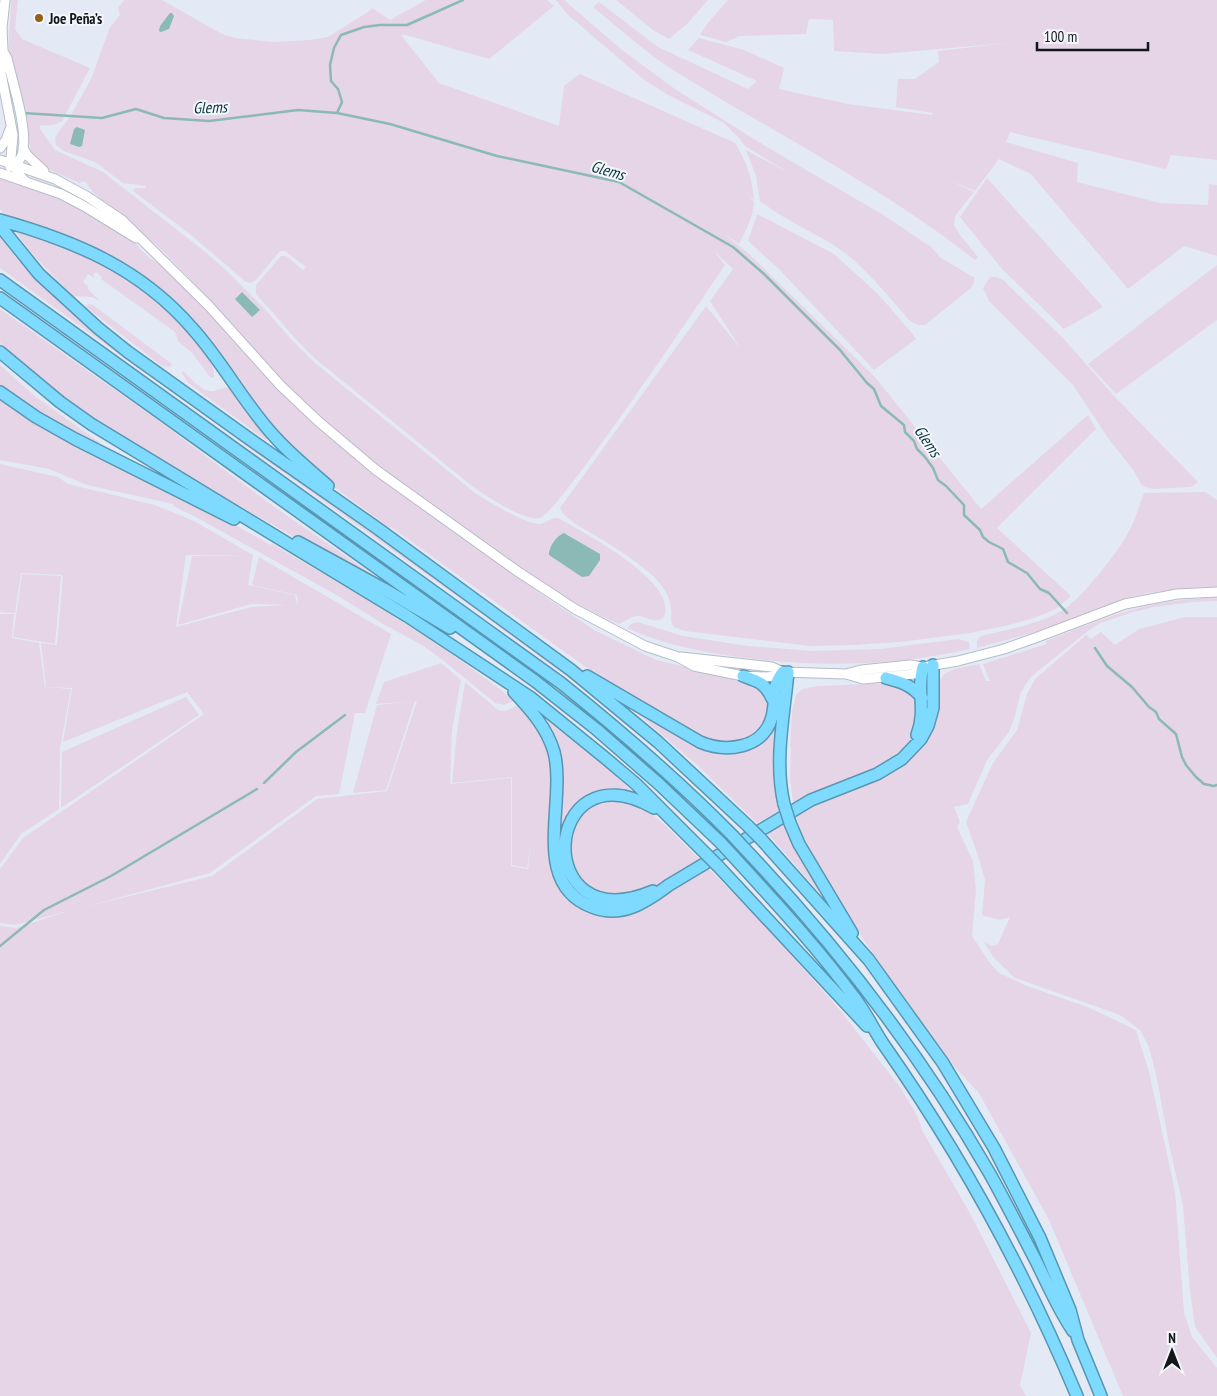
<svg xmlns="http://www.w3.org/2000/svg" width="1217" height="1396" font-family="'PT Sans Narrow',sans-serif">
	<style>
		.green { fill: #e6d5e6; fill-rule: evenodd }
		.water { fill: #8bb9b6 }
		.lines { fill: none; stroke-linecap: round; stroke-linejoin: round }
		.stream { stroke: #8bb9b6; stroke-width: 2.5 }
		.secondary-casing { stroke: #b6bdc8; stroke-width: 11 }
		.highway-casing { stroke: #5996af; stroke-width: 14 }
		.secondary { stroke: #fff; stroke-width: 9 }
		.highway { stroke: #7edbff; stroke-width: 11 }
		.highway-bridge-casing { stroke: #5996af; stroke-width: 14; stroke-linecap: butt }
		.highway-bridge { stroke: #7edbff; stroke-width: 11 }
		.poi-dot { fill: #966019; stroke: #f3f7fd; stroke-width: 2 }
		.labels { text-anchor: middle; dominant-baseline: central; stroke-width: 4; stroke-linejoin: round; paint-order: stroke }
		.poi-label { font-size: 15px; font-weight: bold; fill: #14161a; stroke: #f3f7fd; text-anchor: start }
		.water-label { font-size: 16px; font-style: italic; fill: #073634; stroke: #f3f7fd }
	</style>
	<rect width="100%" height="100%" fill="#e3eaf5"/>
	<!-- green -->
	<path class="green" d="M 11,0 L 18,0 L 15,29 L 22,39 L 90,68 L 62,121 C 55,126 48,126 40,125 L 40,129 L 55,150 L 103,172 L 204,251 L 228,272 L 263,307 L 290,338 L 315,363 L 475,493 C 487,501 525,524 540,524 C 547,523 550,517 558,518 C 581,531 683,584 663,618 C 654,624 648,617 639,616 C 632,616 625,621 619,624 L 607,619 L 574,602 L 573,603 C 528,574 486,543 443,513 C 398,481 354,450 315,413 C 261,362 215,303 162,250 C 149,237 89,194 87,183 L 83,181 L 80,183 C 62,175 39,168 29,150 L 31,149 C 26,135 27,122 23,107 C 20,93 14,80 11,66 C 6,44 11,22 11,0 ZM 560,534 L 567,534 L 599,554 L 584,577 L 549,555 L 549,549 Z
		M 124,0 L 162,0 L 222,34 L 235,38 L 275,42 L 310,40 L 328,37 L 368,12 L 372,8 L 390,20 L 426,0 L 463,0 L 444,11 L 466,0 L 547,0 L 554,6 L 489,59 L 406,35 L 401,35 L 439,83 L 559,126 L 564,86 L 580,74 L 735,143 C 747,163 752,177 754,200 L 747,193 L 754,202 C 753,217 746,230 739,244 L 723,233 L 748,253 L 874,376 L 981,509 L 1088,415 L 1096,429 L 997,528 L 1071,596 L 1056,609 L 1034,618 L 1005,626 L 970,633 L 900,642 L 853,645 L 810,646 L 685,631 L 674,627 C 669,621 672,616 671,609 C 670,594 659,580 647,571 C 634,560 620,551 606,542 C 593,533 566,522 560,508 L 706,306 L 741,349 L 710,301 L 733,269 L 714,251 L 725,265 C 704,296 558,514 540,518 C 524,522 485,495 472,486 L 318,361 C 295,341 277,316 256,294 L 256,285 L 281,256 L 286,256 L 303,270 L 306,267 L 285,251 L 280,251 L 256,280 L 251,283 L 246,282 L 191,235 L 133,191 L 135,188 L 146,188 L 146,186 L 123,183 L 95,162 L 64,151 L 56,145 L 55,139 L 57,134 L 70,117 L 92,77 L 110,27 L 120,15 L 118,8 Z
		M 556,0 L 564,0 L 622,50 L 675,89 L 757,141 L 885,216 L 931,247 L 941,258 L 975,278 L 972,287 L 925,325 L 919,325 L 911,322 C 890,299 870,272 845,253 C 818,233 786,222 760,201 L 756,176 L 746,150 L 789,173 L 745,146 L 739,138 L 724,123 L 668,95 L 643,79 L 568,15 Z
		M 616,0 L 708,0 L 688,23 L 669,39 L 653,30 Z
		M 728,0 L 1217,0 L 1217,160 L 1171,155 L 1166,169 L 1010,132 L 1006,142 L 1078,163 L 1077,182 L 1160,203 L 1208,205 L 1209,184 L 1217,185 L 1217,256 L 1184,246 L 1128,289 L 1031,174 L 999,159 L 975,191 L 949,180 L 974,192 L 955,216 L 954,225 L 960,235 L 978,257 L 975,260 C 881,186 774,133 673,70 C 646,53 618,27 593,7 L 599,2 L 658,47 L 748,89 L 757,81 L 688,50 L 699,38 L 744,50 L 784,68 L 779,89 L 848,104 L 932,115 L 933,113 L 896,107 L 898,79 L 915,79 L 939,62 L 938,51 L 1008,43 L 882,54 L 834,51 L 833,20 L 809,19 L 806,34 L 740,36 L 726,42 L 700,35 L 707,24 Z
		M 0,176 L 59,196 L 134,241 L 140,249 L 151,259 L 160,264 L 181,283 L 285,395 L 535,589 L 535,590 L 594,630 L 656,660 L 756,683 L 770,704 L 768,717 L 755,735 L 735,744 L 705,740 L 594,673 L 391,527 L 390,528 L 330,484 L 303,461 L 148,283 L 7,218 L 0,209 Z
		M 987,178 L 1103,307 L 1064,329 L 1003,270 L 960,217 Z
		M 757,214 L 834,254 L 878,294 L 911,332 L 916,339 L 874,370 L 778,268 L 748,241 Z
		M 16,232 L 69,249 L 95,260 L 142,290 L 177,321 L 200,346 L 209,358 L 214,372 L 214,377 L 211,378 L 193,354 L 178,341 L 175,332 L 101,279 L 102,277 L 96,272 L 93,275 L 95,277 L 94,278 L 88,274 L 83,282 L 88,286 L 88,289 L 100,301 L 92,297 L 73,296 L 31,253 Z
		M 0,237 L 19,262 L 21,261 C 56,301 97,334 139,367 L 138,368 L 0,268 Z
		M 1217,265 L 1217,320 L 1116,394 L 1088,364 Z
		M 990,277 L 996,277 L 1002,279 L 1063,338 L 1116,398 L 1198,482 L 1191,487 L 1153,489 L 1145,487 L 1141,484 L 1134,471 L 1108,438 L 1073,385 L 989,301 L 983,288 Z
		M 88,304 L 93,305 L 172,364 L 170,367 L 162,366 L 86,307 Z
		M 0,309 L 156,419 L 276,508 L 398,592 L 322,553 L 226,498 L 188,474 L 223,497 C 145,452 68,407 2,346 L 0,342 Z
		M 0,365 L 36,397 L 99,442 L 101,445 L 49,418 L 0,387 Z
		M 183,371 C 191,378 202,393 214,391 C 220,390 222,387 229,388 L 247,414 L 267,439 L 266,440 L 188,383 L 182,373 Z
		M 0,397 L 271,545 L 272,544 C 353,591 432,637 505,693 L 505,694 L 513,701 L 504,705 L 495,703 L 444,661 L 422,645 L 383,624 L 340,597 L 194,516 L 175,507 L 173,504 L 87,485 L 49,469 L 0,460 Z
		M 239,438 L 559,668 L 611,709 L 694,781 L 742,830 L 662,754 L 584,689 L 472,607 L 238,440 Z
		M 0,464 L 58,477 L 68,484 L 155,505 L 194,521 L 253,555 L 186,555 L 176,627 L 251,607 L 287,605 L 251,604 L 178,625 L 192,556 L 253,555 L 248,585 L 295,595 L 297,604 L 298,604 L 297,595 L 252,585 L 259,557 L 391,634 L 365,713 L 355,713 L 339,794 L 316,796 L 210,873 L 84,907 L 212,876 L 317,799 L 387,791 L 417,701 L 376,704 L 384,682 L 441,663 L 461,680 L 452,731 L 450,784 L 511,778 L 511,866 L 528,869 L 531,843 L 527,868 L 512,865 L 512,777 L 452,783 L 457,731 L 465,682 L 498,710 L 506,711 L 517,705 L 525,712 L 526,711 L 538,726 L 549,753 L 553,773 L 550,844 L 573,899 L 635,911 L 645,910 L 657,900 L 708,869 L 710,870 L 761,921 L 839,1009 L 900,1087 L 917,1115 L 923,1132 L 971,1215 L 1031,1333 L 1020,1385 L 1026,1396 L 0,1396 L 0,926 L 16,928 L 68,911 L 15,925 L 0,923 L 0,869 L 23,838 L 204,714 L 187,692 L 63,742 L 72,688 L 46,687 L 41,643 L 57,645 L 63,575 L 21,573 L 15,613 L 0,612 Z
		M 1205,492 L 1217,500 L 1217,587 L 1187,588 L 1147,593 L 1130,597 L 1039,631 L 977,648 L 977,641 L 981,636 C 1008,629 1037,625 1061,611 C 1080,601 1118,552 1128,533 C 1135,521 1139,506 1144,493 Z
		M 22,574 L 61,576 L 55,644 L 13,637 Z
		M 1204,598 L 1217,598 L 1217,601 L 1194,602 L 1154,607 L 1133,612 L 1100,623 L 1088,631 L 1032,676 L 1028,681 L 1021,692 L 1014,719 L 1009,732 L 987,760 L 968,804 L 954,807 L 960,822 L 957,827 L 973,861 L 976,890 L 972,936 L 989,962 L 999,973 L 1027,986 L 1090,1008 L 1136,1030 L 1149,1072 L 1175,1191 L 1184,1312 L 1192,1337 L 1217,1368 L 1217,1396 L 1123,1396 L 1049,1220 L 979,1093 L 953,1065 L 865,942 L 829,883 L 799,829 L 800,828 L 796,815 L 835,795 L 879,779 L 906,762 L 929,735 L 934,726 L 939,703 L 940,680 C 947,667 965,668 979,664 L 986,681 L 990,681 L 983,664 L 1047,644 L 1046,641 C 1101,619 1145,601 1204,598 Z
		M 0,614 L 14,614 L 12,638 L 39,643 L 45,687 L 71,689 L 60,748 L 59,809 L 21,834 L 0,864 Z
		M 1185,617 L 1217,617 L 1217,1358 L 1195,1327 L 1190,1290 L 1183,1206 L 1169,1144 L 1156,1074 L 1149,1047 L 1140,1030 L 1120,1015 L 1015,978 L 993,957 L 984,942 L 992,946 L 998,944 L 1010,917 L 1000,920 L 982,915 L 985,880 L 979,859 L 966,822 L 993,763 L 1017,730 L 1027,694 L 1035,679 L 1085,636 L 1086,634 L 1091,639 L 1101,632 L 1115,645 L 1139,629 Z
		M 638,622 L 683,636 L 748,646 L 813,651 L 880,649 L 958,639 L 969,642 L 970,649 C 895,666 817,668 740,657 C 700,652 662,644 627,628 L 631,624 Z
		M 893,683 L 897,683 L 918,700 C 917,711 918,728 913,738 C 897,772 826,783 793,803 L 790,778 L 791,748 L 790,747 L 792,711 L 796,695 L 802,689 L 818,686 Z
		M 186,697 L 199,715 L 61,808 L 62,752 Z
		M 415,701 L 386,790 L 353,793 L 377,705 Z
		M 632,707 L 729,752 L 773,723 L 779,723 L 775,776 L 779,811 L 757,823 L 697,765 L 631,708 Z
		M 547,721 L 602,764 L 634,793 L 619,791 L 601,792 L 593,796 L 568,818 L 562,831 L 560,840 L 562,864 L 592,899 L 609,904 L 619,905 L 619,906 L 601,905 L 579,895 L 562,871 L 558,843 L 562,792 Z
		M 618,799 L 644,807 L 667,827 L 699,859 L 664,882 L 640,893 L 620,897 L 595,892 L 577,877 L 568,848 L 574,824 L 590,807 Z
		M 783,823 L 788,835 L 821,891 L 819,892 L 767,833 Z"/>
	<!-- water -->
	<path class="water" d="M 170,13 L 172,13 L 174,16 L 169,29 L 161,32 L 159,31 L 160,26 Z
		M 77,127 L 85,130 L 82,146 L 79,147 L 70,144 L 74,129 Z
		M 242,292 L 260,310 L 252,317 L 235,299 Z
		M 564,533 L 600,554 L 600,560 L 589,576 L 582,577 L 549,555 C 548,548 557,535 564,533 Z"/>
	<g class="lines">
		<!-- stream -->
		<path class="stream" d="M 23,113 L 102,118 L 136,109 L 164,118 L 209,121 L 298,110 L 337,113 L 390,124 L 497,156 L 619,182 L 733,247 L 764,274 L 840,350 L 867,383 L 874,389 L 881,406 L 904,425 L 905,432 L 914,441 L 917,449 L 925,457 L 933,468 L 938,480 L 946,486 L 964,505 L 964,515 L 980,530 L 983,537 L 989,542 L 1003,549 L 1008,562 L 1027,573 L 1040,589 L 1049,593 L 1067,613
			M 337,113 L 342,102 L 338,89 L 331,81 L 330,65 L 334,48 L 341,35 L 364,27 L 380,25 L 407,25 L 463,0
			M 1095,648 L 1107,666 L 1132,687 L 1149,707 L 1156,712 L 1159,719 L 1176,734 L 1182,757 L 1186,765 L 1196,777 L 1204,784 L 1214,786 L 1217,785
			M 264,783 L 296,752 L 345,715
			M 0,946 L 44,910 L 111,876 L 257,789"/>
		<defs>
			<path id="secondary" d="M 5,0 L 2,28 L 3,50 L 1,73 L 13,135 L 11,158 L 18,174 L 26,182
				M 4,53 L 7,58 C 12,81 32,140 20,159 C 18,163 14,165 10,167
				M 0,148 L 6,140 L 10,129
				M 23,148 L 27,155 L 44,171
				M 0,160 L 55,179 L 88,197 L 122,220 L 209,306 L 280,385 L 318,421 L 376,470 L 517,571 L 575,609 L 645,646 L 678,657 L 694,666 L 743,676 L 766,677 L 776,676 L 783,672
				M 0,173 L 61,194 L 84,206 L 136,238
				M 681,657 L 772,667 L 783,672 L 846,674 L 863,679 L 914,674 L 923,667
				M 846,674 L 861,670 L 910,665 L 923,667 L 958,661 L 1004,649 L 1035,638 L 1125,604 L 1177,594 L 1217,592"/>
			<path id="highway" d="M 0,220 C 75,241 140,268 192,328 C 223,362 244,404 275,437 C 291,455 310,470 328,486
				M 0,226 L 39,274 L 98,328 L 128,352 L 251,440 L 377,528 L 571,670 L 658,742 L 748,826
				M 0,280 L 561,683 C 621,731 679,781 733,836
				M 0,298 L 535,681 L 596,729 L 659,784 L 721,843
				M 0,352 L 60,402 L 91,424 L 407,616 L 530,697 L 604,757 L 636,784 L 705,853
				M 0,392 L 36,417 L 75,439 L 234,519
				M 298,542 L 384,589 L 450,628
				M 587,676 L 700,742 C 726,753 763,749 772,717 C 777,698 770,689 783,672
				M 743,676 C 760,682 765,683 773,700
				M 886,678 C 901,682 912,685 922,698
				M 514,692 C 531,710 547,728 554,752 C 567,802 529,883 592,907 C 622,919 646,902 669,885 L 811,800 L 877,774 L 902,759 L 921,739 L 928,726 L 933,708 L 933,665
				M 917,735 C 927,708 916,692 923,667
				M 784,804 C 774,761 784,716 788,672
				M 790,823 L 799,844 L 852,933
				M 761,839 L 869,960 L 943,1063 L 994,1148 L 1040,1238 L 1070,1310 L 1078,1340 L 1101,1396
				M 745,849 C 839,948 922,1056 990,1174 C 1006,1203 1021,1232 1036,1261 C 1048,1285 1058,1309 1073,1331
				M 733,856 C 775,902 817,947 854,997 C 866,1012 873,1029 884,1045 C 961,1155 1025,1272 1077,1396
				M 718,866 L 867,1026
				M 653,891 C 530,943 541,744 654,808"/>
		</defs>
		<!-- secondary casing -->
		<use href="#secondary" class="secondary-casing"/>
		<!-- highway casing -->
		<use href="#highway" class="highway-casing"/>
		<!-- secondary -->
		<use href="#secondary" class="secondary"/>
		<!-- highway -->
		<use href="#highway" class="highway"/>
		<defs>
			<path id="highway-bridge" d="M 784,804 L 790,823
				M 748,826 L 761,839
				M 733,836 L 745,849
				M 721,843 L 733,856
				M 705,853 L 718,866"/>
		</defs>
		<!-- highway-bridge casing -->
		<use href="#highway-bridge" class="highway-bridge-casing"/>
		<!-- highway-bridge -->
		<use href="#highway-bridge" class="highway-bridge"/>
	</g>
	<!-- markers -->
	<circle class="poi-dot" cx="39" cy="18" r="5"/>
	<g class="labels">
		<!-- poi labels -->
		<g class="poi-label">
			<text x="49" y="18">Joe Peña’s</text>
		</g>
		<!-- water labels -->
		<g class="water-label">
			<text transform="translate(210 107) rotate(-2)">Glems</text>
			<text transform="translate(608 170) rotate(16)">Glems</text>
			<text transform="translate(928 441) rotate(56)">Glems</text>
		</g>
	</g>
	<!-- north arrow -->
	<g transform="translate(1172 1351)" stroke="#f3f7fd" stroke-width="4" paint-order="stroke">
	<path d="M0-4L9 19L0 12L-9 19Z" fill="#14161a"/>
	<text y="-8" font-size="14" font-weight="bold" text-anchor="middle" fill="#14161a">N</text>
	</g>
	<!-- scale -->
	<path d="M1037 42v8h111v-8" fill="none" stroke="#14161a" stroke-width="2.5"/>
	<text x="1044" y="42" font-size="15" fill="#14161a" stroke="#f3f7fd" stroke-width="4" paint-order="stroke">100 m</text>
</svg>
